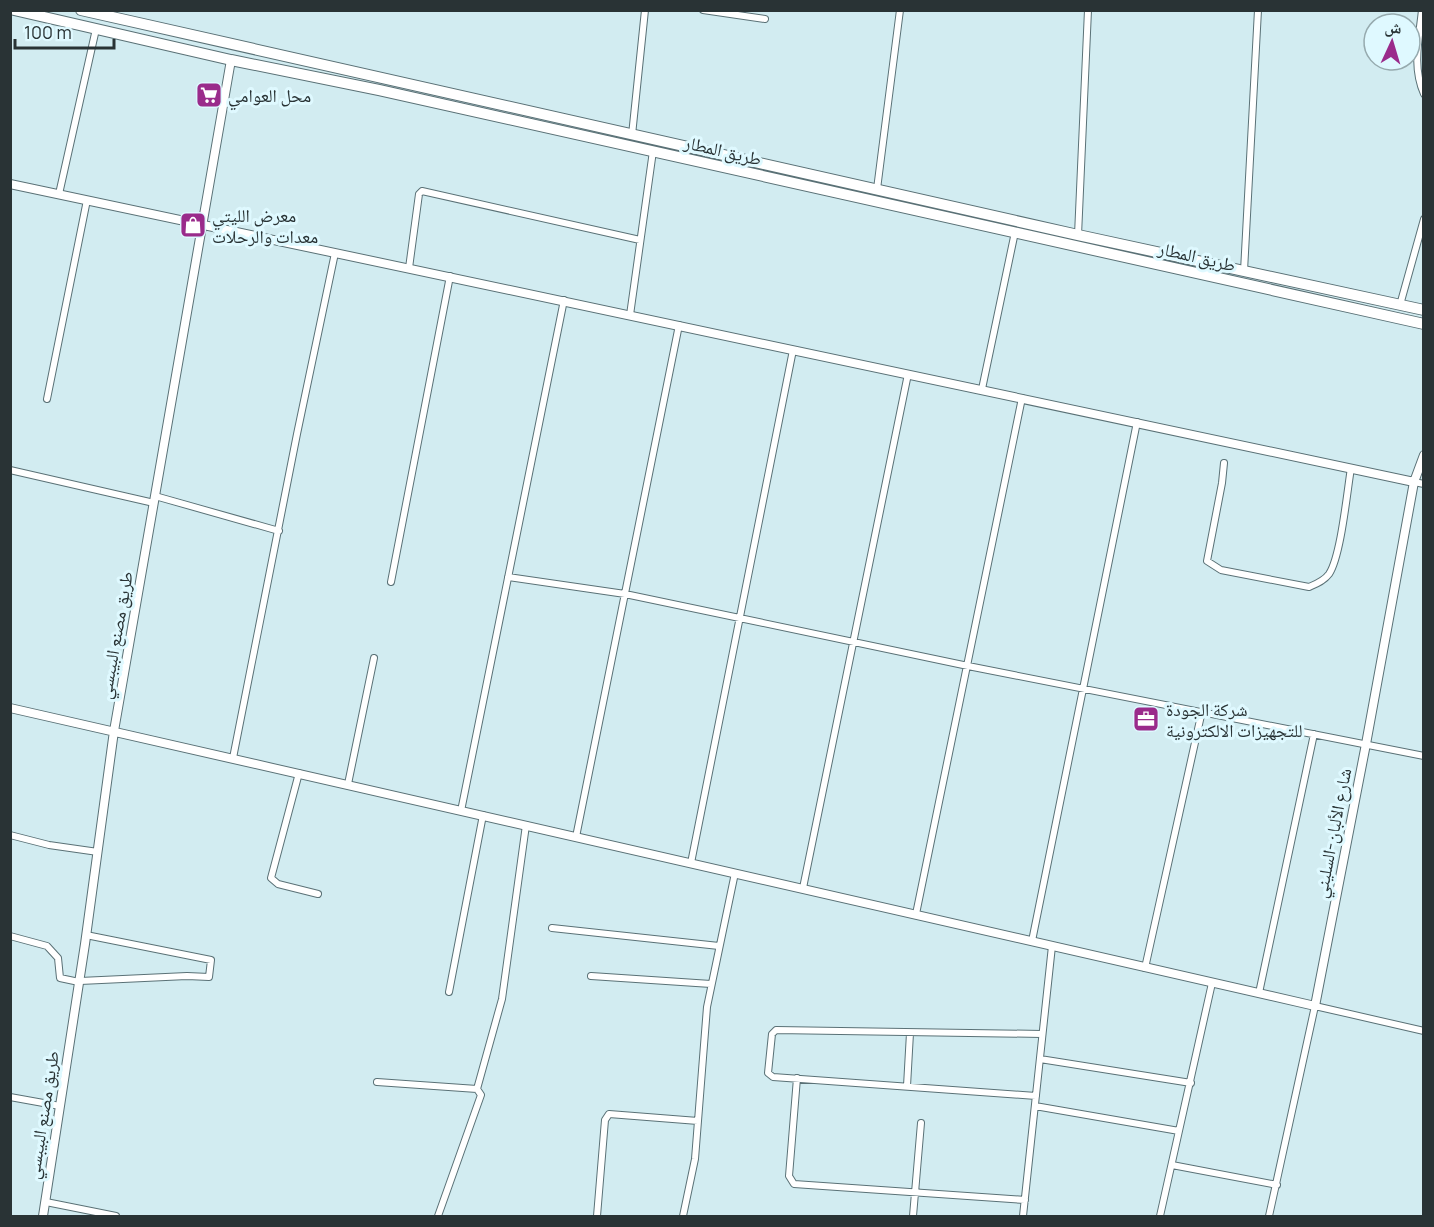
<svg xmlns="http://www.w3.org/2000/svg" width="1434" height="1227" font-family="Manrope,'Noto Naskh Arabic',sans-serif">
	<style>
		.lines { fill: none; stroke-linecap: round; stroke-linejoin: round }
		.street-casing { stroke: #5a7176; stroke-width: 8 }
		.secondary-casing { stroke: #5a7176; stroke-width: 10 }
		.highway-casing { stroke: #5a7176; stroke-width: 12 }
		.street { stroke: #fff; stroke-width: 6 }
		.secondary { stroke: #fff; stroke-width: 8 }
		.highway { stroke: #fff; stroke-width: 10 }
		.labels { text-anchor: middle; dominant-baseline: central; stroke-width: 6; stroke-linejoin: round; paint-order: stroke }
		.poi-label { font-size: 18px; fill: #293335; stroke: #dff9ff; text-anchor: start }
		.street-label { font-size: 18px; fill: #293335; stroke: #dff9ff }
	</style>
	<rect width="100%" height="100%" fill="#d2ecf1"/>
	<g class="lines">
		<defs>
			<path id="street" d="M 703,10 L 765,19
				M 1422,10 C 1419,39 1412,67 1424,94
				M 632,135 L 645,10
				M 877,189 L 900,10
				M 59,194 L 96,29
				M 1078,235 L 1088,10
				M 409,268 L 419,194 L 422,191 L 640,240
				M 1244,271 L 1258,10
				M 1400,305 L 1424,219
				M 630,315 L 653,151
				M 982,389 L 1015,232
				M 47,399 L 87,200
				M 1224,463 L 1222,483 L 1207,561 L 1221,570 L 1309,587 C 1316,584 1324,581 1329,574 C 1341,556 1347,492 1351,468
				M 10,470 L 154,503
				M 1414,482 L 1424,484
				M 155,496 L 279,531
				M 508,577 L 625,594 L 968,666 L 1424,756
				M 391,582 L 450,276
				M 233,758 L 297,434 L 335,253
				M 299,773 L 271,878 L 278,884 L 318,894
				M 348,784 L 374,658
				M 461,811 L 564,300
				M 10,835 L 49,845 L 98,852
				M 576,837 L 679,325
				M 691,863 L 793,350
				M 803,888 L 908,374
				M 916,914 L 1022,398
				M 552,928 L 719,946
				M 10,936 L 47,946 L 58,958 L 60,978 L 79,982
				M 1032,941 L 1137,422
				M 1145,968 L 1202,711
				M 591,976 L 711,984
				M 80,981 L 187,976 L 209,977 L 211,960 L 86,935
				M 449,992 L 483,815
				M 1259,993 L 1314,734
				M 1040,1059 L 1191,1083
				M 797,1078 L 789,1176 L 794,1184 L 1025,1200
				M 377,1082 L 477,1089 L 502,999 L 526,825
				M 907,1086 L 910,1033
				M 1036,1096 L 773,1077 L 768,1073 L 772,1034 L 776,1030 L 1042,1034
				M 10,1097 L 60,1106
				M 1035,1106 L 1179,1131
				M 1172,1165 L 1277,1185
				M 46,1202 L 116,1216
				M 438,1216 L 481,1095 L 477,1089
				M 597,1216 L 605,1120 L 609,1114 L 698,1121
				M 683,1216 L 695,1159 L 707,1007 L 735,873
				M 913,1216 L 921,1123
				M 1023,1216 L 1052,946
				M 1160,1216 L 1212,983
				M 1269,1216 L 1315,1006 L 1424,1031"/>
			<path id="secondary" d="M 10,184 L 1414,482
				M 10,708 L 1315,1006 L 1366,744 L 1414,482 L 1424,455
				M 43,1216 L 85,944 L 114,731 L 231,60"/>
			<path id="highway" d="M 14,10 L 231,60 L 379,90 L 1424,324
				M 81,10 L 1078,235 L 1424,310"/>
		</defs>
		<!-- street casing -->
		<use href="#street" class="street-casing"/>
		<!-- secondary casing -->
		<use href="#secondary" class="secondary-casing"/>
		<!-- highway casing -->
		<use href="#highway" class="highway-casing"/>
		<!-- street -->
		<use href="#street" class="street"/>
		<!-- secondary -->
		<use href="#secondary" class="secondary"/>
		<!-- highway -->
		<use href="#highway" class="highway"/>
	</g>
	<!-- icons -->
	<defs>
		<symbol id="supermarket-square" viewBox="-11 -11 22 22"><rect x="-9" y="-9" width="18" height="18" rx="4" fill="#9a2b8b" stroke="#dff9ff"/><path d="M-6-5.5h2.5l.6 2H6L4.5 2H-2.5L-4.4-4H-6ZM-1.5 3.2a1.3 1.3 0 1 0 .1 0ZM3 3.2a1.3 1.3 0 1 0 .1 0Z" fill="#fff"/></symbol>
		<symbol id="shop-square" viewBox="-11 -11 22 22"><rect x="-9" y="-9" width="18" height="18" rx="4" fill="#9a2b8b" stroke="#dff9ff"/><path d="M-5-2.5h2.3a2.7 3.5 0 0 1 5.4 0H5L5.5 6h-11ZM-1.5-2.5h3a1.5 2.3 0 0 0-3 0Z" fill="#fff"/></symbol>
		<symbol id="office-square" viewBox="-11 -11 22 22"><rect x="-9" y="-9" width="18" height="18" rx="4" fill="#9a2b8b" stroke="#dff9ff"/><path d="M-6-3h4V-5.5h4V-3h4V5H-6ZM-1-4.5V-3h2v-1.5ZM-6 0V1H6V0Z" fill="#fff"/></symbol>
	</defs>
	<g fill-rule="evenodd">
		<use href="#supermarket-square" x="194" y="80" width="30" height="30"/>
		<use href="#shop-square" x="178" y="210" width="30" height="30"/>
		<use href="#office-square" x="1131" y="704" width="30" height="30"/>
	</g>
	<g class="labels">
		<!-- poi labels -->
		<g class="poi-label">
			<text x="228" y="95">محل العوامي</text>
			<text x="212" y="215">معرض الليتي<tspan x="212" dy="21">معدات والرحلات</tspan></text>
			<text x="1166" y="709">شركة الجودة<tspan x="1166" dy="21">للتجهيزات الالكترونية</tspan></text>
		</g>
		<!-- street labels -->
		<g class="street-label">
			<text transform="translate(723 150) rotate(13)">طريق المطار</text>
			<text transform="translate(1197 256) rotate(13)">طريق المطار</text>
			<text transform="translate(115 635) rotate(-80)">طريق مصنع البيبسي</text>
			<text transform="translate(1332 833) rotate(-79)">شارع الألبان-السليني</text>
			<text transform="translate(42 1115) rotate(-81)">طريق مصنع البيبسي</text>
		</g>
	</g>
	<!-- border -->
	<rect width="1434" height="1227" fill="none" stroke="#293335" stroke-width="24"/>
	<!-- north arrow -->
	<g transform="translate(1392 42) rotate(4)"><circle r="28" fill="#dff9ff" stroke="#96aaae" stroke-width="1.5"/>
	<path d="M0-4.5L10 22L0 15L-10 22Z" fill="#9a2b8b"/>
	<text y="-9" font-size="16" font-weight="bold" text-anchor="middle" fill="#293335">ش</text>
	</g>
	<!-- scale -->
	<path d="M15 39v9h99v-9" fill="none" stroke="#293335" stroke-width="3"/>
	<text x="24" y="39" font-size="18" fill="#293335" stroke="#dff9ff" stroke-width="4.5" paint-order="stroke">100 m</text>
</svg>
